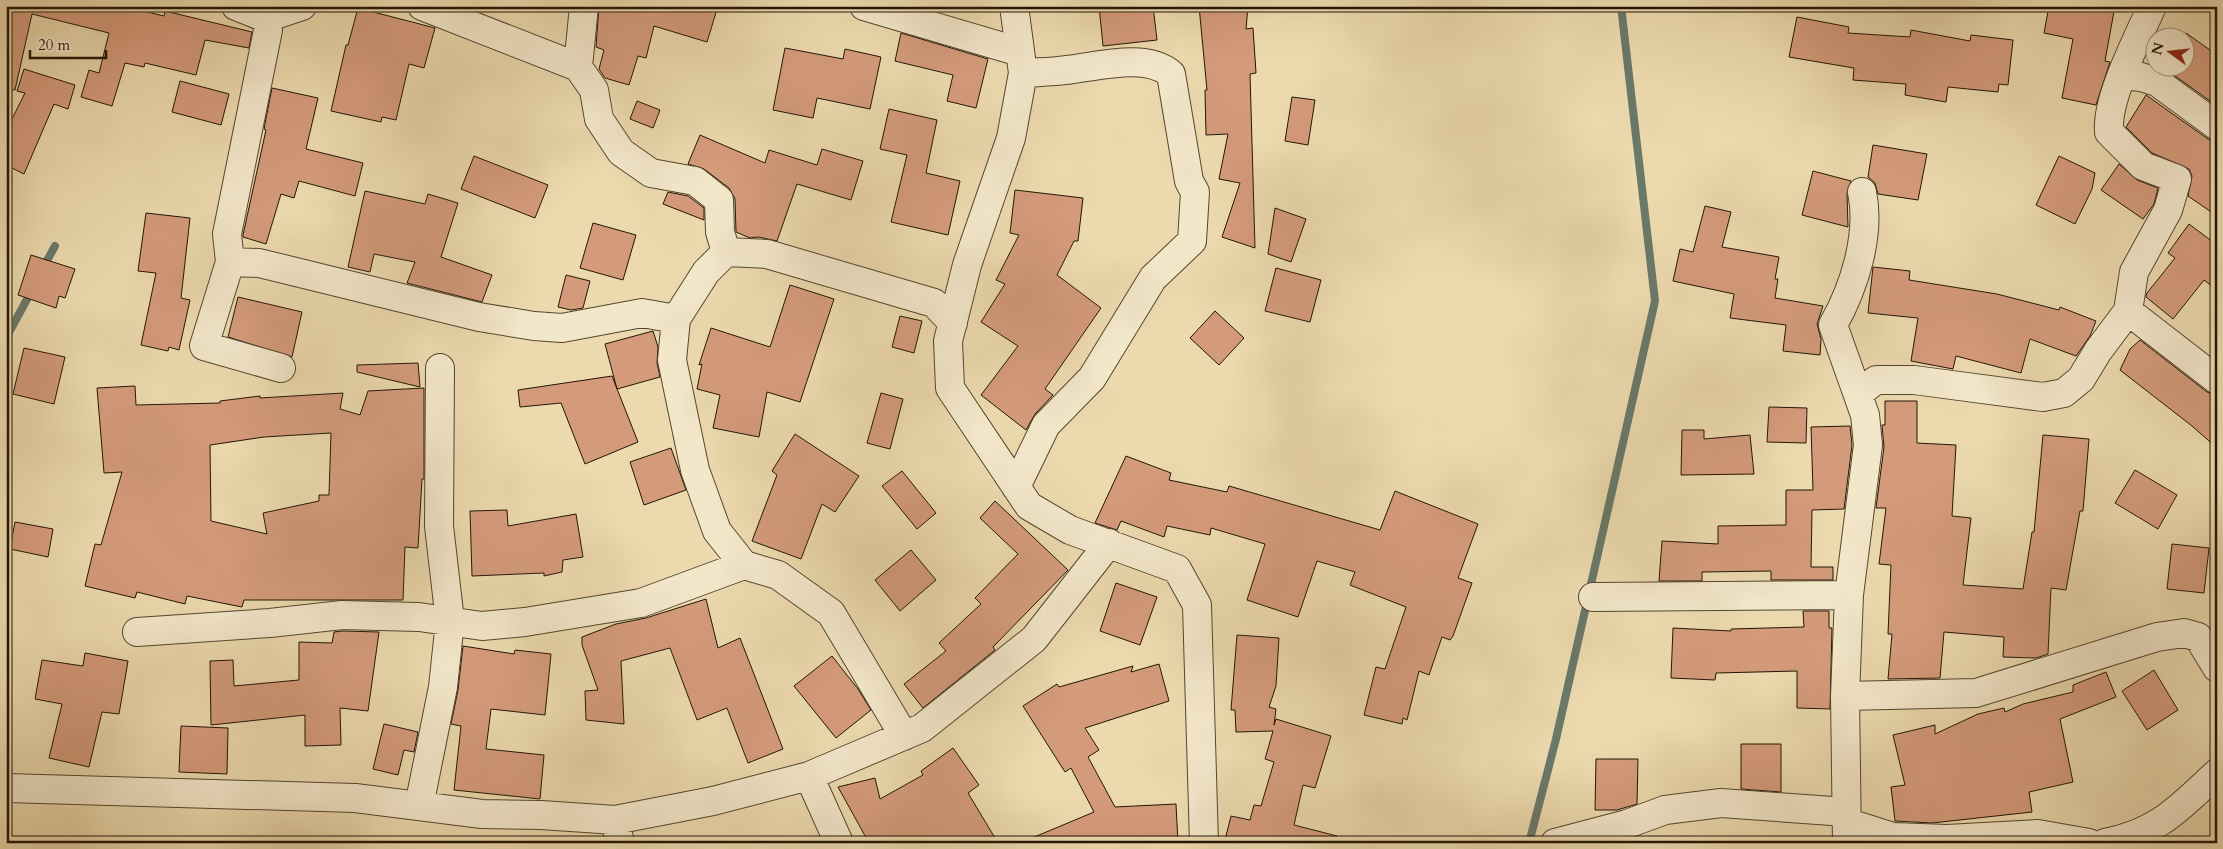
<svg xmlns="http://www.w3.org/2000/svg" width="2223" height="849" font-family="Cardo,serif">
	<style>
		.lines { fill: none; stroke-linecap: round; stroke-linejoin: round }
		.stream { stroke: #69796a; stroke-width: 8 }
		.building { fill: #d49b7b; stroke: #221506; fill-rule: evenodd }
		.minor-casing { stroke: #544630; stroke-width: 30 }
		.minor { stroke: #f3e7ca; stroke-width: 28 }
	</style>
	<rect width="100%" height="100%" fill="#ecdaae"/>
	<filter id="stains"><feTurbulence type="fractalNoise" baseFrequency=".004" numOctaves="4"/><feColorMatrix values="0 0 0 0 .2 0 0 0 0 .09 0 0 0 0 .02 0 0 0 .5 -.17"/></filter>
	<radialGradient id="worn" r=".72"><stop offset=".6" stop-color="#630" stop-opacity="0"/><stop offset="1" stop-color="#630" stop-opacity=".3"/></radialGradient>
	<g class="lines">
		<!-- stream -->
		<path class="stream" d="M 43,268 L 55,246
			M 6,338 L 32,290
			M 1529,843 L 1556,739 L 1655,301 L 1621,6"/>
	</g>
	<!-- building -->
	<path class="building" d="M 6,6 L 122,6 L 164,16 L 165,11 L 252,32 L 249,48 L 205,40 L 196,75 L 145,63 L 144,67 L 125,63 L 112,106 L 81,97 L 89,70 L 99,73 L 109,33 L 32,14 L 15,90 L 6,89 Z
		M 599,6 L 718,6 L 707,42 L 654,26 L 646,58 L 638,56 L 629,85 L 605,78 L 599,69 L 604,50 L 596,47 Z
		M 1099,6 L 1153,6 L 1157,40 L 1103,46 Z
		M 1199,6 L 1248,6 L 1246,29 L 1253,28 L 1256,73 L 1250,74 L 1255,248 L 1222,237 L 1240,183 L 1219,179 L 1228,134 L 1206,135 L 1205,90 L 1207,90 Z
		M 2049,6 L 2115,6 L 2105,61 L 2110,62 L 2096,105 L 2062,98 L 2073,39 L 2044,33 Z
		M 358,8 L 435,28 L 424,68 L 409,64 L 396,120 L 382,117 L 381,122 L 331,111 L 346,45 L 348,45 Z
		M 1797,17 L 1849,27 L 1848,33 L 1910,37 L 1911,30 L 1970,41 L 1971,35 L 2013,40 L 2008,85 L 1999,84 L 1998,92 L 1948,87 L 1946,102 L 1905,95 L 1906,84 L 1853,80 L 1854,68 L 1789,57 Z
		M 901,33 L 988,59 L 976,108 L 947,101 L 953,75 L 895,61 Z
		M 2186,33 L 2217,55 L 2217,106 L 2164,68 L 2186,68 Z
		M 785,48 L 843,59 L 845,49 L 881,57 L 870,109 L 817,98 L 813,118 L 773,110 Z
		M 24,69 L 75,85 L 68,109 L 54,104 L 24,174 L 6,165 L 6,131 L 25,93 L 17,91 Z
		M 180,81 L 229,94 L 221,125 L 172,112 Z
		M 272,88 L 318,98 L 306,149 L 363,163 L 355,196 L 299,181 L 294,198 L 281,194 L 266,244 L 243,237 L 243,235 L 266,130 L 264,129 Z
		M 2146,95 L 2208,139 L 2217,141 L 2217,216 L 2188,196 L 2192,176 L 2189,169 L 2152,153 L 2126,127 Z
		M 1292,97 L 1315,100 L 1308,145 L 1285,141 Z
		M 637,101 L 660,110 L 653,128 L 630,119 Z
		M 889,109 L 937,120 L 926,173 L 960,181 L 948,235 L 891,222 L 907,155 L 880,149 Z
		M 700,135 L 765,163 L 769,150 L 817,165 L 822,149 L 863,161 L 851,200 L 797,184 L 777,241 L 758,237 L 750,238 L 736,232 L 735,199 L 729,188 L 704,169 L 688,164 Z
		M 1873,145 L 1927,154 L 1918,200 L 1878,194 L 1875,183 L 1868,177 Z
		M 474,156 L 548,185 L 535,218 L 461,189 Z
		M 2059,156 L 2095,173 L 2092,189 L 2075,224 L 2036,205 Z
		M 2119,164 L 2137,180 L 2158,188 L 2154,204 L 2143,219 L 2101,190 Z
		M 1813,171 L 1851,181 L 1847,194 L 1848,227 L 1802,215 Z
		M 1015,190 L 1083,198 L 1078,241 L 1074,241 L 1057,275 L 1101,308 L 1045,389 L 1053,395 L 1035,414 L 1026,430 L 981,395 L 1018,346 L 981,322 L 1005,284 L 996,280 L 1019,235 L 1010,233 Z
		M 365,191 L 425,204 L 428,194 L 458,203 L 441,257 L 492,275 L 482,302 L 407,283 L 415,262 L 374,254 L 370,272 L 348,267 Z
		M 668,192 L 688,196 L 704,208 L 704,220 L 663,204 Z
		M 1705,206 L 1731,212 L 1722,247 L 1779,257 L 1775,279 L 1778,279 L 1775,298 L 1823,306 L 1817,324 L 1821,339 L 1820,355 L 1783,351 L 1786,325 L 1730,318 L 1734,294 L 1673,281 L 1680,249 L 1693,252 Z
		M 1275,208 L 1306,219 L 1291,262 L 1268,254 Z
		M 146,213 L 190,218 L 181,298 L 190,300 L 179,350 L 169,347 L 168,351 L 141,345 L 156,273 L 138,271 Z
		M 593,223 L 636,235 L 623,280 L 580,268 Z
		M 2189,224 L 2217,245 L 2217,290 L 2204,280 L 2173,319 L 2146,297 L 2147,293 L 2175,258 L 2168,253 Z
		M 31,255 L 75,269 L 65,298 L 59,296 L 56,308 L 18,295 Z
		M 1873,267 L 1910,271 L 1909,280 L 1997,294 L 2059,310 L 2060,307 L 2096,321 L 2090,336 L 2076,356 L 2030,339 L 2021,373 L 1956,356 L 1953,369 L 1911,361 L 1918,318 L 1868,313 Z
		M 1276,268 L 1321,280 L 1310,322 L 1265,311 Z
		M 566,275 L 590,281 L 583,308 L 571,310 L 558,307 Z
		M 790,285 L 834,299 L 800,402 L 767,392 L 759,437 L 713,428 L 720,395 L 697,389 L 702,364 L 699,365 L 711,328 L 770,347 Z
		M 238,297 L 302,312 L 292,357 L 228,337 Z
		M 1215,311 L 1244,338 L 1219,365 L 1190,338 Z
		M 900,316 L 922,321 L 914,353 L 892,347 Z
		M 653,331 L 658,347 L 657,363 L 660,377 L 617,389 L 605,344 Z
		M 2140,340 L 2207,392 L 2217,395 L 2217,448 L 2192,426 L 2120,370 L 2130,349 Z
		M 24,348 L 65,357 L 54,404 L 13,394 Z
		M 418,363 L 420,387 L 357,372 L 357,365 Z
		M 612,376 L 638,442 L 585,464 L 561,403 L 520,407 L 518,390 Z
		M 135,386 L 136,405 L 220,403 L 220,401 L 260,396 L 260,398 L 343,393 L 340,409 L 360,415 L 368,391 L 424,388 L 424,479 L 422,479 L 418,548 L 405,547 L 403,600 L 244,600 L 242,607 L 187,596 L 185,604 L 137,592 L 135,598 L 85,586 L 95,544 L 101,545 L 122,472 L 104,473 L 97,388 ZM 331,433 L 329,495 L 319,495 L 319,501 L 263,513 L 267,534 L 211,521 L 210,445 L 264,437 Z
		M 881,393 L 903,399 L 890,449 L 867,443 Z
		M 1885,401 L 1917,401 L 1917,443 L 1956,445 L 1952,516 L 1971,518 L 1963,585 L 2023,589 L 2032,532 L 2034,532 L 2043,435 L 2089,439 L 2083,511 L 2080,511 L 2066,590 L 2051,588 L 2048,654 L 2036,658 L 2003,657 L 2004,637 L 1944,632 L 1940,678 L 1888,679 L 1892,634 L 1888,634 L 1891,565 L 1879,564 L 1886,508 L 1876,508 L 1884,447 L 1882,425 L 1885,425 Z
		M 1769,407 L 1807,408 L 1806,443 L 1767,442 Z
		M 1850,426 L 1852,445 L 1844,509 L 1812,510 L 1811,567 L 1833,567 L 1833,580 L 1771,580 L 1771,571 L 1702,572 L 1702,581 L 1659,581 L 1662,541 L 1718,544 L 1718,526 L 1786,525 L 1786,490 L 1813,490 L 1811,427 Z
		M 1682,430 L 1704,430 L 1704,439 L 1750,435 L 1754,474 L 1681,475 Z
		M 795,434 L 859,476 L 835,512 L 822,504 L 801,559 L 752,541 L 777,475 L 772,471 Z
		M 671,448 L 686,490 L 644,505 L 630,462 Z
		M 1126,456 L 1171,473 L 1169,480 L 1227,492 L 1229,486 L 1380,530 L 1395,491 L 1478,524 L 1458,578 L 1472,583 L 1453,636 L 1450,640 L 1442,637 L 1429,675 L 1419,671 L 1407,720 L 1403,718 L 1402,724 L 1364,715 L 1376,667 L 1385,669 L 1406,607 L 1350,585 L 1355,572 L 1317,561 L 1298,617 L 1247,600 L 1265,544 L 1211,528 L 1210,535 L 1167,526 L 1164,537 L 1121,521 L 1117,530 L 1095,523 Z
		M 2135,470 L 2177,495 L 2158,529 L 2115,503 Z
		M 902,471 L 936,513 L 917,529 L 882,486 Z
		M 995,501 L 1068,570 L 993,647 L 995,650 L 923,708 L 904,684 L 946,651 L 939,643 L 981,604 L 975,598 L 1018,554 L 980,518 Z
		M 507,510 L 508,526 L 576,514 L 583,557 L 563,560 L 562,572 L 544,576 L 544,573 L 472,576 L 470,511 Z
		M 15,522 L 53,529 L 48,557 L 10,549 Z
		M 2172,544 L 2209,548 L 2204,593 L 2167,589 Z
		M 911,550 L 936,580 L 900,611 L 875,580 Z
		M 1116,583 L 1157,597 L 1140,645 L 1100,631 Z
		M 706,599 L 718,648 L 740,638 L 783,749 L 748,763 L 727,708 L 697,720 L 670,648 L 621,661 L 624,724 L 586,720 L 585,691 L 598,690 L 582,645 L 582,637 L 616,624 L 646,618 Z
		M 1803,611 L 1829,611 L 1829,628 L 1832,628 L 1830,709 L 1797,708 L 1797,671 L 1716,673 L 1715,680 L 1671,678 L 1673,628 L 1731,631 L 1731,629 L 1804,627 Z
		M 343,631 L 379,632 L 368,711 L 340,708 L 341,745 L 305,746 L 305,715 L 211,725 L 210,661 L 233,660 L 234,686 L 299,680 L 299,642 L 332,643 L 334,632 Z
		M 1237,635 L 1279,638 L 1276,686 L 1269,707 L 1276,709 L 1274,725 L 1276,719 L 1331,736 L 1315,788 L 1303,785 L 1294,825 L 1337,836 L 1336,843 L 1237,843 L 1225,840 L 1231,816 L 1250,820 L 1254,805 L 1261,806 L 1274,762 L 1265,759 L 1273,731 L 1236,732 L 1235,710 L 1231,710 Z
		M 463,646 L 514,654 L 515,650 L 551,654 L 545,715 L 491,709 L 486,749 L 544,755 L 540,799 L 454,790 L 461,726 L 451,724 L 458,690 Z
		M 85,653 L 128,661 L 119,714 L 102,712 L 89,767 L 49,758 L 62,704 L 35,699 L 42,660 L 83,666 Z
		M 832,656 L 858,689 L 871,710 L 836,738 L 794,686 Z
		M 1159,664 L 1169,701 L 1085,728 L 1099,750 L 1088,757 L 1115,807 L 1176,804 L 1178,843 L 1020,843 L 1094,812 L 1071,768 L 1065,772 L 1023,706 L 1057,684 L 1059,687 L 1133,666 L 1131,672 Z
		M 2154,670 L 2178,710 L 2147,730 L 2122,691 Z
		M 2106,672 L 2116,697 L 2060,719 L 2073,782 L 2029,792 L 2032,812 L 1932,823 L 1895,821 L 1891,787 L 1905,785 L 1893,735 L 1935,725 L 1935,734 L 1978,714 L 2004,708 L 2005,712 L 2023,704 L 2073,692 L 2073,685 Z
		M 384,724 L 418,732 L 414,752 L 404,750 L 398,775 L 373,769 Z
		M 181,726 L 228,728 L 227,774 L 179,772 Z
		M 1741,744 L 1781,744 L 1781,792 L 1741,789 Z
		M 953,748 L 979,785 L 968,793 L 998,843 L 869,843 L 838,787 L 875,778 L 880,799 L 923,775 L 921,771 Z
		M 1596,759 L 1638,759 L 1637,804 L 1617,810 L 1595,810 Z"/>
	<g class="lines">
		<defs>
			<path id="minor" d="M 236,6 L 266,18 L 302,6
				M 422,6 L 578,67 L 594,90 L 599,119 L 621,152 L 651,173 L 695,181 L 719,200 L 720,232 L 726,252
				M 864,6 L 1020,52
				M 1014,6 L 1023,73 L 1011,138 L 967,265 L 948,341 L 950,388 L 1029,506 L 1070,530 L 1177,569 L 1197,605 L 1204,843
				M 266,18 L 268,30 L 227,234 L 230,262 L 259,263 L 479,317 L 534,326 L 562,328 L 642,313 L 676,319 L 672,360 L 695,470 L 717,531 L 744,565
				M 578,67 L 584,6
				M 2123,75 L 2141,77 L 2157,82 L 2217,126
				M 230,262 L 204,346 L 281,368
				M 2128,311 L 2217,380
				M 676,319 L 706,272 L 726,252 L 767,254 L 934,303 L 953,323
				M 1858,394 L 1876,380 L 1914,380 L 2043,397 L 2064,393 L 2081,379 L 2098,351 L 2128,311 L 2134,272 L 2168,210 L 2177,179 L 2143,166 L 2109,132 C 2106,98 2138,39 2152,6
				M 1016,487 L 1046,425 L 1092,378 L 1153,278 L 1192,241 L 1195,192 L 1189,181 L 1171,74 C 1146,52 1096,67 1066,70 C 1052,72 1037,72 1023,73
				M 1593,597 L 1849,595
				M 137,632 L 270,623 L 342,615 L 419,617 L 482,626 L 525,622 L 641,603 L 744,565 L 778,575 L 831,613 L 904,736
				M 1845,696 L 1976,693 L 2157,637 L 2184,633 L 2198,637 L 2217,668
				M 809,776 L 839,843
				M 6,788 L 355,798 L 482,814 L 541,815 L 615,820 L 713,801 L 809,776 L 922,728 L 1034,639 L 1109,543
				M 419,806 L 443,687 L 450,621 L 439,526 L 440,368
				M 615,820 L 620,843
				M 1846,822 L 1893,837 L 1947,839 L 2038,834 L 2089,843
				M 1555,843 L 1627,824 L 1665,810 L 1721,803 L 1846,812
				M 1847,843 L 1845,696 L 1849,595 L 1868,445 L 1865,415 L 1833,325 C 1854,288 1871,235 1862,192
				M 2105,843 C 2159,832 2178,809 2217,773"/>
		</defs>
		<!-- minor casing -->
		<use href="#minor" class="minor-casing"/>
		<!-- minor -->
		<use href="#minor" class="minor"/>
	</g>
	<!-- margin -->
	<rect width="2223" height="849" fill="none" stroke="#ecdaae" stroke-width="25"/>
	<rect x="8" y="8" width="2208" height="834" fill="none" stroke="#221506" stroke-width="2.5"/>
	<rect x="12" y="12" width="2198" height="824" fill="none" stroke="#221506"/>
	<!-- north arrow -->
	<g transform="translate(2170 52) rotate(285)"><circle r="24" fill="#f3e7ca" stroke="#9f937c"/>
	<path d="M0-4L9 19L0 12L-9 19Z" fill="#8f2418"/>
	<text y="-8" font-size="14" font-weight="bold" text-anchor="middle" fill="#221506">N</text>
	</g>
	<!-- scale -->
	<path d="M30 50v8h76v-8" fill="none" stroke="#221506" stroke-width="2.5"/>
	<text x="38" y="50" font-size="15" fill="#221506" stroke="#f3e7ca" stroke-width="4" paint-order="stroke">20 m</text>
	<rect width="100%" height="100%" filter="url(#stains)"/>
	<rect width="100%" height="100%" fill="url(#worn)"/>
</svg>
